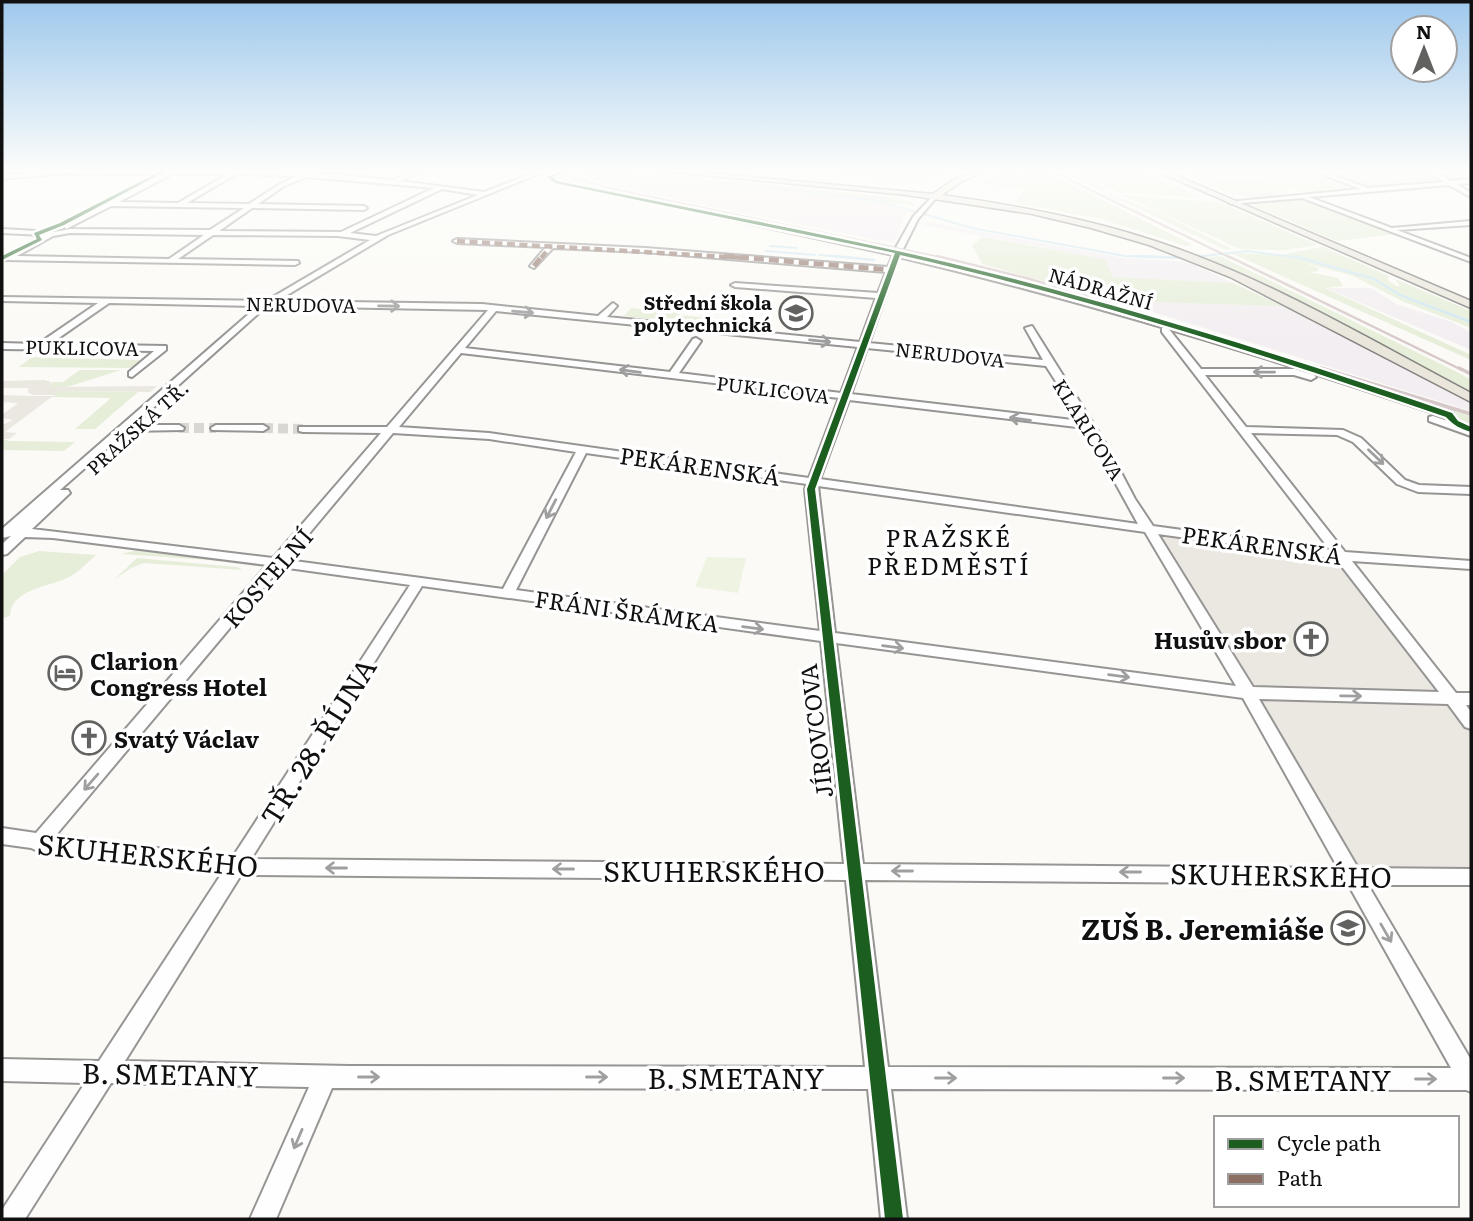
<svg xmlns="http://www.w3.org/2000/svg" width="1473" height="1221" font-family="Literata,serif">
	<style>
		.industrial { fill: #f3eef1 }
		.green { fill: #e6eed9 }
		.pitch { fill: #eff3e2 }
		.plaza { fill: #ebe8e2 }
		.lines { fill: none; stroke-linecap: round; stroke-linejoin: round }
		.stream-far1 { stroke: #d0e7f1; stroke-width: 2 }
		.stream { stroke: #d0e7f1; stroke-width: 2.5 }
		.minor-tunnel { stroke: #d8d7d4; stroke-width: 10; stroke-dasharray: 10 5; stroke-linecap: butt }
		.minor-casing { stroke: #969594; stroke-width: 4 }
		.major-casing { stroke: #838381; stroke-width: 3 }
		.highway-casing { stroke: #838381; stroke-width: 3 }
		.minor { fill: #fefefe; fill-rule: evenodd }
		.major { fill: #eae6dc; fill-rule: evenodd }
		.highway { fill: #e7dfd9; fill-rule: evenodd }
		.rail-far2 { stroke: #d6c8c9; stroke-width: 2 }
		.rail-far1 { stroke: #d6c8c9; stroke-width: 2.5 }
		.rail { stroke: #d6c8c9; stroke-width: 3.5 }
		.quiet-far1 { stroke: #8d6e63; stroke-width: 4.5; stroke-dasharray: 8 4.5; stroke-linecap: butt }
		.quiet { stroke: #8d6e63; stroke-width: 5; stroke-dasharray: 10 5; stroke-linecap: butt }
		.cycleway-casing { stroke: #fff; stroke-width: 5 }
		.cycleway { fill: #1b5e20; fill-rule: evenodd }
		.oneway { stroke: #9f9f9f }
		.labels { text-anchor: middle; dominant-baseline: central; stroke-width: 7; stroke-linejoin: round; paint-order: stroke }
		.far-street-label { font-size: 19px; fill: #101010; stroke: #fff }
		.far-poi-label { font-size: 19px; font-weight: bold; fill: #101010; stroke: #fff; text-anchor: end }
		.street-label { font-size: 23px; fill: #101010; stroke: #fff }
		.poi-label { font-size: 23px; font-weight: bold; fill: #101010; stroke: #fff; text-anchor: start }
		.neighbourhood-label { font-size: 24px; letter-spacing: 2px; fill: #101010; stroke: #fff }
		.near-street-label { font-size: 28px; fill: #101010; stroke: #fff }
		.near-poi-label { font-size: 28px; font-weight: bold; fill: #101010; stroke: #fff; text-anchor: end }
	</style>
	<rect width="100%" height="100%" fill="#fbfaf6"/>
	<!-- industrial -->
	<path class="industrial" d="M 636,176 L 757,187 L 881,203 L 907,211 L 894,243 L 610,186 Z
		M 928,222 L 1124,258 L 1188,262 L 1233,283 L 1113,277 L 1105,259 L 923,225 Z
		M 1326,288 L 1371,288 L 1396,304 L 1452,322 L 1471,333 L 1471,350 Z
		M 1125,301 L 1282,306 L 1471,403 L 1471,411 L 1127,304 Z"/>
	<!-- green -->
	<path class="green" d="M 569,170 L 624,170 L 635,176 L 613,184 L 563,172 Z
		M 822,170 L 958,170 C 917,190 864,177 819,174 Z
		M 1004,170 L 1042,170 L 1193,245 L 1186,246 L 1101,219 L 1015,203 L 1026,189 L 979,183 Z
		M 1057,170 L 1066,170 L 1106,189 L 1103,191 L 1107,193 L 1164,215 L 1232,249 L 1226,250 Z
		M 1071,170 L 1142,170 L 1201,198 L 1118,192 Z
		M 1172,170 L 1254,172 L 1250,170 L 1471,170 L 1471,181 L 1308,194 L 1282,186 L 1289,190 C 1285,191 1282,193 1279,194 C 1259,203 1223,193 1206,183 L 1216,181 L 1195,179 Z
		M 639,171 L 896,198 L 912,202 L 915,206 L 761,185 L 649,175 Z
		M 558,174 L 601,188 L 894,246 L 883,248 L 586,187 L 554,180 L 552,177 Z
		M 1122,195 L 1219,202 L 1318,245 L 1284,250 L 1240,249 Z
		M 1301,199 L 1397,234 L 1336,241 L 1252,205 Z
		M 983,237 L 1105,259 L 1113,277 L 1233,283 L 1282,306 L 1116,301 L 982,264 L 972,245 Z
		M 1323,247 L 1389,276 L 1388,280 L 1396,286 L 1400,286 L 1395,279 L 1471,311 L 1471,321 L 1411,299 L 1360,274 L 1411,300 L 1471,322 L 1471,328 L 1402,301 L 1353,276 L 1306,263 L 1318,268 L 1319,271 L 1309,272 L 1338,278 L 1343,286 L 1325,288 L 1471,355 L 1471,360 L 1231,253 L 1286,255 L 1284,254 Z
		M 906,249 L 1117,306 L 1107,306 Z
		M 1220,256 L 1459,373 L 1471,380 L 1471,391 L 1203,258 Z
		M 665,306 L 683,308 L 679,315 L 707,318 L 703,324 L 624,316 L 631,308 L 660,311 Z
		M 1124,308 L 1471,416 L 1471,428 L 1461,424 L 1451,415 L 1309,365 Z
		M 32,357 L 145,360 L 130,368 L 19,367 Z
		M 80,370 L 121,370 L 67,387 L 48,387 L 53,382 L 63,382 Z
		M 60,391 L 138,392 L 95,429 L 75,429 L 111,398 L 52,397 Z
		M 2,439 L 9,441 L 75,442 L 64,451 L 2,450 Z
		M 138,550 L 252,563 L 121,554 Z
		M 39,551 L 96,555 C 88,562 79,572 69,577 C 51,587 11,588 10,616 L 3,618 L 2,575 L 20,557 Z
		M 137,558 L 237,567 L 243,570 L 144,563 L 131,568 L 114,580 Z"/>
	<!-- pitch -->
	<path class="pitch" d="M 707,557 L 746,558 L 738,593 L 695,587 Z"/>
	<!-- plaza -->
	<path class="plaza" d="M 44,380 L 51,382 L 50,387 L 157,386 L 150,392 L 60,391 L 55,395 L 34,395 L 28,393 L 28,388 L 2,388 L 2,381 Z
		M 2,395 L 32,396 L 53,396 L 5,432 L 17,433 L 9,439 L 2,439 L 2,425 L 13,420 L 2,418 L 2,415 L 18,403 L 2,402 Z
		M 1144,527 L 1343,555 L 1471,719 L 1471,882 L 1348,879 Z"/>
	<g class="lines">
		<!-- stream-far1 -->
		<path class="stream-far1" d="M 631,170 L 650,177 L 757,186 L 882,202 L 972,228 L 1125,256 L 1186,258
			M 1087,174 L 1157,177
			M 1200,180 L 1265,184
			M 770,246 L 797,248
			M 766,251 L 815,255
			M 819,255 L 854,258
			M 1195,257 L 1247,251 L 1300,258"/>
		<!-- stream -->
		<path class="stream" d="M 834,256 L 874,260
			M 1137,256 L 1186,258
			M 1294,256 L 1374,279 L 1400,295 L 1471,322
			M 1195,257 L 1200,256"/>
		<!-- minor-tunnel -->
		<path class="minor-tunnel" d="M 179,428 L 216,428
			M 263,428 L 303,429"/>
		<defs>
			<path id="minor" d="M 127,170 L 307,172 L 392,180 L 417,170 L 424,170 L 400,181 L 484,192 L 541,170 L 548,170 L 388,235 L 277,301 L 482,304 L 598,316 L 613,303 L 617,306 L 607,317 L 860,342 L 876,298 L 735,287 L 731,285 L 735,283 L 878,293 L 886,272 L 645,252 L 553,248 L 534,268 L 530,266 L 546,247 L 457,243 L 453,241 L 457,239 L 645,248 L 888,267 L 893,255 L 646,201 L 649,199 L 894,251 L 913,217 L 933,196 L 936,198 L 918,219 L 901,253 C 1088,297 1271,352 1453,413 L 1453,417 L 1445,417 C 1266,356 1084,301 899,257 L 869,343 L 1043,360 L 1025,328 L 1032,326 L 1106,444 L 1135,499 L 1153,526 L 1330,550 L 1162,332 L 1162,328 L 1168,328 L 1201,369 L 1295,369 L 1314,375 L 1316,377 L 1311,380 L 1294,375 L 1205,375 L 1246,427 L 1343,430 L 1361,438 L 1405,480 L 1419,485 L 1471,487 L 1471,494 L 1418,492 L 1397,484 L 1353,442 L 1337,435 L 1251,433 L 1345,552 L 1471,561 L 1471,569 L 1352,561 L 1456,693 L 1471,693 L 1471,705 L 1466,705 L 1471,712 L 1471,729 L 1465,727 L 1448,704 L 1259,699 L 1358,868 L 1471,869 L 1471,885 L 1368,885 L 1471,1060 L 1471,1092 L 1466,1090 L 891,1089 L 907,1219 L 881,1219 L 868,1089 L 332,1088 L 276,1219 L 250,1219 L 309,1087 L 111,1083 L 25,1219 L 2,1219 L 2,1210 L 85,1083 L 2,1081 L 2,1059 L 99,1061 L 222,873 L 43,849 L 38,851 L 31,848 L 2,844 L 2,828 L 36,833 L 267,565 L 53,538 L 25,537 L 7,554 L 2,555 L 2,544 L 11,536 L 2,538 L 2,529 L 258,306 L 109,303 L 50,344 L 166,346 L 166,350 L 132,377 L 129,376 L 129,372 L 154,351 L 2,349 L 2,343 L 38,344 L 98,303 L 2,301 L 2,297 L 266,301 L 370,240 L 338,236 L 213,235 L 178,259 L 298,261 L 299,263 L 295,265 L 4,260 L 4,256 L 43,235 L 2,233 L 2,229 L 54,232 L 70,229 L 210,230 L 244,208 L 111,206 L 66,229 L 64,226 L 164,174 L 65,173 L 2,179 L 2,175 L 65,170 ZM 172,174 L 228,174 L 178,203 L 119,202 ZM 236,174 L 297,176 L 280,184 L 249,204 L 187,203 ZM 306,177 L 434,188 L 341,232 L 219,231 L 252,208 L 364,210 L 367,208 L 364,206 L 258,204 L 284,186 ZM 442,189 L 478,195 L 376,236 L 350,233 ZM 70,233 L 204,235 L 169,259 L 17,256 L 53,236 ZM 269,306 L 488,310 L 387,427 L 299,427 L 299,431 L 303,432 L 381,433 L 273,558 L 32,529 L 70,493 L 68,490 L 60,490 L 127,431 L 183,430 L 184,428 L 179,425 L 134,425 L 260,312 ZM 496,311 L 858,347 L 841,393 L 679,373 L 701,341 L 696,338 L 693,339 L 670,372 L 465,348 ZM 867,348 L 1046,366 L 1081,421 L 851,394 ZM 461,353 L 839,398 L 809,478 L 489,433 L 399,427 ZM 849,400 L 1085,428 L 1138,524 L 820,479 ZM 393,433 L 489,439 L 576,452 L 503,589 L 287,560 ZM 586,453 L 807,484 L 805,489 L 820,631 L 516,590 ZM 818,486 L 1145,532 L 1236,686 L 835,633 ZM 1158,534 L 1336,559 L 1439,692 L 1253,687 ZM 281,567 L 410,585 L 232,858 L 56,835 ZM 422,586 L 821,641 L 844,864 L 251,859 ZM 836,643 L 1243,698 L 1338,868 L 863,864 ZM 241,875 L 846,880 L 865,1067 L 349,1066 L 125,1061 ZM 865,880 L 1348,884 L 1451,1068 L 888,1067 Z
				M 1310,170 L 1318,170 L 1368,188 L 1444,182 L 1425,170 L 1432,170 L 1451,181 L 1471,179 L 1471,183 L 1457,184 L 1471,193 L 1471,197 L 1449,185 L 1309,197 L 1392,228 L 1471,221 L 1471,225 L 1397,230 L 1471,258 L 1471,262 L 1302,198 L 1231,204 L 1228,202 L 1361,189 Z
				M 1433,416 L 1471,429 L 1471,436 L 1429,421 L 1429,417 Z
				M 216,425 L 263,425 L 268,428 L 263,431 L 212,430 L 211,428 Z"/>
			<path id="major" d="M 652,170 L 677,170 L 933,194 C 950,182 966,170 987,170 L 961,182 L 942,195 C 1014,205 1086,218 1155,241 C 1266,277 1368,339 1471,393 L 1471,402 L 1230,277 L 1149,245 L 1091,228 L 1032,214 L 907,195 Z
				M 1154,170 L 1163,170 L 1471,301 L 1471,308 Z"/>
			<path id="highway" d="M 1157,170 L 1167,170 L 1173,175 L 1166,177 Z"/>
		</defs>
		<!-- minor casing -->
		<use href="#minor" class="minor-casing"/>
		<!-- major casing -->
		<use href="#major" class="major-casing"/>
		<!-- highway casing -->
		<use href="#highway" class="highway-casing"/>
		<!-- minor -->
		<use href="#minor" class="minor"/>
		<!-- major -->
		<use href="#major" class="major"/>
		<!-- highway -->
		<use href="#highway" class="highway"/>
		<!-- rail-far2 -->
		<path class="rail-far2" d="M 550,170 L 608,188 L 944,258
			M 1049,170 L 1231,258"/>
		<!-- rail-far1 -->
		<path class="rail-far1" d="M 937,256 L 1030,279 L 1327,370
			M 1228,256 L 1462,370"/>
		<!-- rail -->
		<path class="rail" d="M 1321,368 L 1471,414
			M 1459,368 L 1471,374"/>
		<!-- quiet-far1 -->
		<path class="quiet-far1" d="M 457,241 L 746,258
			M 541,258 L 551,246"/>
		<!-- quiet -->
		<path class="quiet" d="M 724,256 L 892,270
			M 534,266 L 542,256"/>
		<defs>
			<path id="cycleway" d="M 163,170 L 168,170 L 64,225 L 39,235 L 42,240 L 2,260 L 2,256 L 37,239 L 34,233 L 60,223 Z
				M 565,170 L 570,170 L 552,177 L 557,181 L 601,190 C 731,217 861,240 990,273 C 1146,312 1299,361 1452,413 L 1458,421 L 1471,427 L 1471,432 C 1461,429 1453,425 1446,417 C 1266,355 1085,297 900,255 L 815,489 L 903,1219 L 885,1219 L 807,489 L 895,253 L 555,183 L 547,177 Z"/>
		</defs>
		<!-- cycleway casing -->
		<use href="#cycleway" class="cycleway-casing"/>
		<!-- cycleway -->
		<use href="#cycleway" class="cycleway"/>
	</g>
	<!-- one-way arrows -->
	<defs><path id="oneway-shaft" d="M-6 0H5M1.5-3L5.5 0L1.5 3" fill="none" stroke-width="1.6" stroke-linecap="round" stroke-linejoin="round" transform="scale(1.75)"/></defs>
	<g class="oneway">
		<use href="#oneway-shaft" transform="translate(389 306) rotate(1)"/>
		<use href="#oneway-shaft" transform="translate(523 312) rotate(5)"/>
		<use href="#oneway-shaft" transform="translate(820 341) rotate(6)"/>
		<use href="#oneway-shaft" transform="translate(630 371) rotate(-172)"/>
		<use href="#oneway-shaft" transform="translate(1264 372) rotate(-179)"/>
		<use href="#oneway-shaft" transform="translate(1020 419) rotate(-173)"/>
		<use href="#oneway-shaft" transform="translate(1376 457) rotate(44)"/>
		<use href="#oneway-shaft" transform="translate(551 509) rotate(117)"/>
		<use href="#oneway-shaft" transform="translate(753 628) rotate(8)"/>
		<use href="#oneway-shaft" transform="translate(893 647) rotate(7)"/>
		<use href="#oneway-shaft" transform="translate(1119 676) rotate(7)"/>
		<use href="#oneway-shaft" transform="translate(1351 696) rotate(1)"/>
		<use href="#oneway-shaft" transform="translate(91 782) rotate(131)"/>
		<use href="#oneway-shaft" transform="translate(336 868) rotate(-180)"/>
		<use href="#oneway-shaft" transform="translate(563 869) rotate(-180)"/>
		<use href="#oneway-shaft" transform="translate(902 871) rotate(-180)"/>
		<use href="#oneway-shaft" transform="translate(1130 872) rotate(-180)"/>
		<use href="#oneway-shaft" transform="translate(1386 933) rotate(60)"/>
		<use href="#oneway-shaft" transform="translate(369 1077)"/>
		<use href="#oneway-shaft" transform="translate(597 1077)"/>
		<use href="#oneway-shaft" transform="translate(946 1078)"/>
		<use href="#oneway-shaft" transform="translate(1174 1078)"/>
		<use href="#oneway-shaft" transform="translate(1426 1079)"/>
		<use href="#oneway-shaft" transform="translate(298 1139) rotate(113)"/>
	</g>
	<!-- sky -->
	<linearGradient id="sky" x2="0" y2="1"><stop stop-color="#9ec8ec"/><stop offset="0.5" stop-color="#fdfdfb"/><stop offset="1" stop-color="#fdfdfb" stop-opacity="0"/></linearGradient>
	<rect width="1473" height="341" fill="url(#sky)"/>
	<!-- icons -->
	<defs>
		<symbol id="school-ring" viewBox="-11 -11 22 22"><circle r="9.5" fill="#fff" stroke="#626260" stroke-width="1.5"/><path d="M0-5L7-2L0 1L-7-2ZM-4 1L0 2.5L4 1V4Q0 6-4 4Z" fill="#626260"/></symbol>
		<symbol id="church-ring" viewBox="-11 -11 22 22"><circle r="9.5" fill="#fff" stroke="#626260" stroke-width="1.5"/><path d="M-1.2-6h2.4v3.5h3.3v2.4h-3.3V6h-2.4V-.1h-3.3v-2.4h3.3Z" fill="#626260"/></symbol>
		<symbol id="hotel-ring" viewBox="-11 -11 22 22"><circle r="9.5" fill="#fff" stroke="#626260" stroke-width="1.5"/><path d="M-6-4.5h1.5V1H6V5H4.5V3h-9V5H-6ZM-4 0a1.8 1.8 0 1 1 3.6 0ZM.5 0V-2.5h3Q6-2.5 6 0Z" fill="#626260"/></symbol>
	</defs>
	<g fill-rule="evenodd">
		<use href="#school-ring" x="777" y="294" width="38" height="38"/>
		<use href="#church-ring" x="1292" y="620" width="38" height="38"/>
		<use href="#hotel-ring" x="46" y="654" width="38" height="38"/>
		<use href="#church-ring" x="70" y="719" width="38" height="38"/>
		<use href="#school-ring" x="1329" y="909" width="38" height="38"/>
	</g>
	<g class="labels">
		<!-- far-street labels -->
		<g class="far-street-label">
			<text transform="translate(1101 288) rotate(16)">NÁDRAŽNÍ</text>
			<text transform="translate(301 304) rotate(1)">NERUDOVA</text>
			<text transform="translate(82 347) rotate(1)">PUKLICOVA</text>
			<text transform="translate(950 354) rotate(6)">NERUDOVA</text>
			<text transform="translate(773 389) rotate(7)">PUKLICOVA</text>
			<text transform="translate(137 427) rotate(-42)">PRAŽSKÁ TŘ.</text>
			<text transform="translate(1089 429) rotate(58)">KLARICOVA</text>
		</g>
		<!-- far-poi labels -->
		<g class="far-poi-label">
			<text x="772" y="302">Střední škola<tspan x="772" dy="22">polytechnická</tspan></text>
		</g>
		<!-- street labels -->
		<g class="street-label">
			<text transform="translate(700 465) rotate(8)">PEKÁRENSKÁ</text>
			<text transform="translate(1262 544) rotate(8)">PEKÁRENSKÁ</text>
			<text transform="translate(267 577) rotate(-49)">KOSTELNÍ</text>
			<text transform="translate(627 610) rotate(8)">FRÁNI ŠRÁMKA</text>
			<text transform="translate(815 731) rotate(-97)">JÍROVCOVA</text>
		</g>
		<!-- poi labels -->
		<g class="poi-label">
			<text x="1286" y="639" text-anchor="end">Husův sbor</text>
			<text x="90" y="660">Clarion<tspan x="90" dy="26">Congress Hotel</tspan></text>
			<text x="114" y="738">Svatý Václav</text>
		</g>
		<!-- neighbourhood labels -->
		<g class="neighbourhood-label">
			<text x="949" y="536">PRAŽSKÉ<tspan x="949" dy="28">PŘEDMĚSTÍ</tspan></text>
		</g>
		<!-- near-street labels -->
		<g class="near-street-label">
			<text transform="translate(317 741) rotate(-58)">TŘ. 28. ŘÍJNA</text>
			<text transform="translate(148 854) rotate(6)">SKUHERSKÉHO</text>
			<text x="714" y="870">SKUHERSKÉHO</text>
			<text transform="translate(1281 874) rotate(1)">SKUHERSKÉHO</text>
			<text transform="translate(170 1073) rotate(1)">B. SMETANY</text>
			<text x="736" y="1077">B. SMETANY</text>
			<text x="1303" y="1079">B. SMETANY</text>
		</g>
		<!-- near-poi labels -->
		<g class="near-poi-label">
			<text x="1324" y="928">ZUŠ B. Jeremiáše</text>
		</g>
	</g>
	<!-- border -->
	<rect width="1473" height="1221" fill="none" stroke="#101010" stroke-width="7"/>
	<!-- legend -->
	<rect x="1214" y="1116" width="245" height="91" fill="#ffffff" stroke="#9f9f9f" stroke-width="2"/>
	<rect x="1228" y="1139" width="35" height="10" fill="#1b5e20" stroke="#9f9f9f" stroke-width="2"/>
	<text x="1277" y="1151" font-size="21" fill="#101010">Cycle path</text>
	<rect x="1228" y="1174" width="35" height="10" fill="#8d6e63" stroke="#9f9f9f" stroke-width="2"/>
	<text x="1277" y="1186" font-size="21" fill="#101010">Path</text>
	<!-- north arrow -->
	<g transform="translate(1424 49)"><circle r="33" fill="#ffffff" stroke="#9f9f9f" stroke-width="2"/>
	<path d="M0-5L12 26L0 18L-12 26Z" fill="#626260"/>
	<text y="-10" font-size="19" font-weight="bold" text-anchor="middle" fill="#101010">N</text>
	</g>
</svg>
